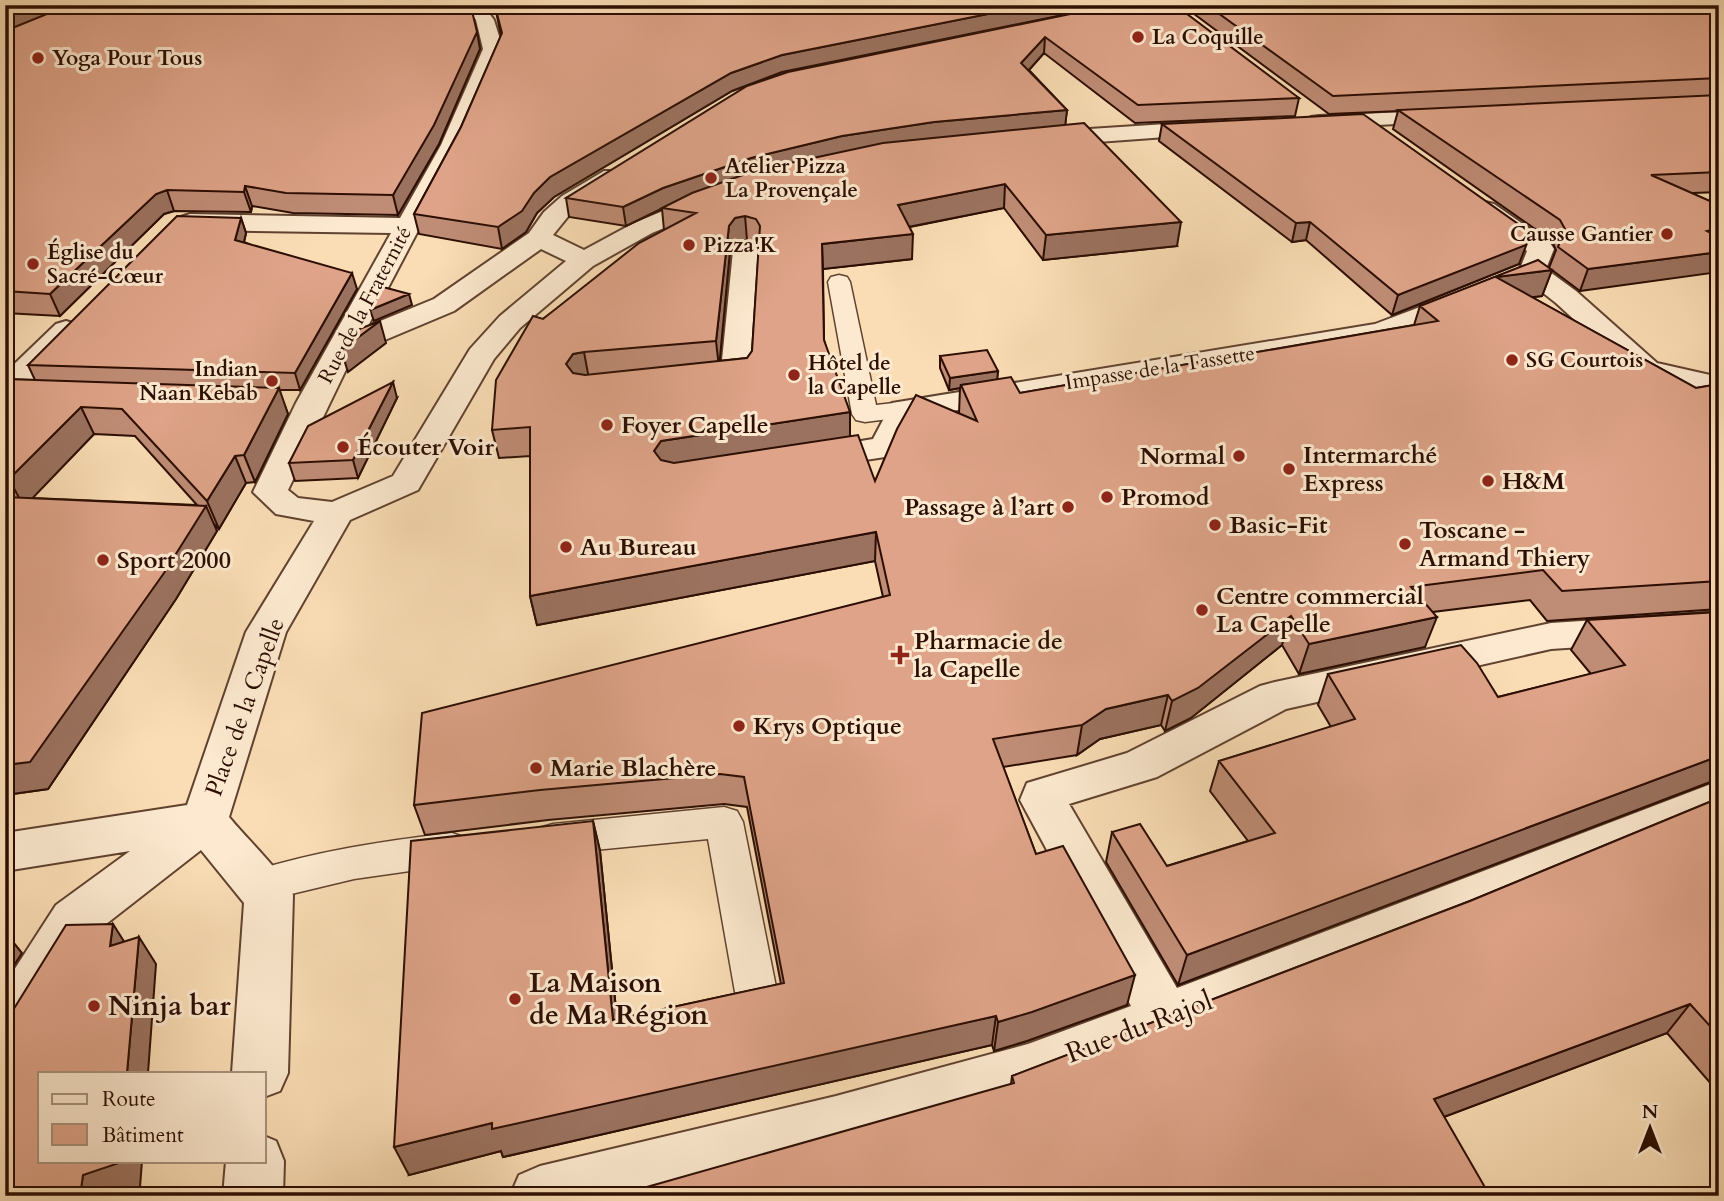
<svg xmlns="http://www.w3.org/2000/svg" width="1724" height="1201" font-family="Cardo,serif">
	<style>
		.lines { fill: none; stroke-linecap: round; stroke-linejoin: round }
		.lane-casing { stroke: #604230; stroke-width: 3 }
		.street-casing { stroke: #604230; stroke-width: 4 }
		.lane { fill: #fce9cf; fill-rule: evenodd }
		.street { fill: #fce9cf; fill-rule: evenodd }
		.wall { fill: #bf8c75; stroke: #2c0e03; stroke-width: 2; fill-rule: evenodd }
		.shaded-wall { fill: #9b725f; stroke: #2c0e03; stroke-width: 2 }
		.building { fill: #dea388; stroke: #2c0e03; stroke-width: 2; fill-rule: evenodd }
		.poi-dot { fill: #8f2418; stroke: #fce9cf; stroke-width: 2.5 }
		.labels { text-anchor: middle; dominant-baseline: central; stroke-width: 6; stroke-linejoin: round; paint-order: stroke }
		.far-poi-label { font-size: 21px; font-weight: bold; fill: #2c0e03; stroke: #fce9cf; text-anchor: start }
		.far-street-label { font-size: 21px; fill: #2c0e03; stroke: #fce9cf }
		.poi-label { font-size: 24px; font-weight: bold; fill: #2c0e03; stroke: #fce9cf; text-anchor: start }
		.street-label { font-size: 24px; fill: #2c0e03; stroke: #fce9cf }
		.near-poi-label { font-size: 28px; font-weight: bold; fill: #2c0e03; stroke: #fce9cf; text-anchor: start }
		.near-street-label { font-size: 28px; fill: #2c0e03; stroke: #fce9cf }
	</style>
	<rect width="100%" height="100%" fill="#faddb5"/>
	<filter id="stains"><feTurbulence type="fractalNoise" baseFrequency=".00286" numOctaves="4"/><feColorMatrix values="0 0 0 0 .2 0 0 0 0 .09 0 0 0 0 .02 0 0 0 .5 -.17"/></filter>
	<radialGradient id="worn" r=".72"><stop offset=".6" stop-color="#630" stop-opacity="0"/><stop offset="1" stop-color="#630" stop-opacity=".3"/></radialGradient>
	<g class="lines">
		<defs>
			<path id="lane" d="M 839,275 L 847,277 L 850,282 L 876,405 L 903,402 L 912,404 L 916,410 L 912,416 L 865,422 L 856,420 L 852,414 L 828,282 L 831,277 Z
				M 724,807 L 737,811 L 743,822 L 777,992 L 771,1006 L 756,1011 L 741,1006 L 735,992 L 708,839 L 553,854 L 539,850 L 534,839 L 539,828 L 553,824 Z
				M 452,833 L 466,838 L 471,849 L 466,860 L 452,865 L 354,879 L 258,902 L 244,898 L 238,886 L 244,874 C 311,852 382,841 452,833 Z"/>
			<path id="street" d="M 465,5 L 483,5 L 494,20 L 503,49 L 463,145 L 368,326 L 434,299 L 529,233 L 544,212 L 562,196 L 604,171 L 620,171 L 624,176 L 570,214 L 553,235 L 584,250 L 634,223 L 704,194 L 713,192 L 722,194 L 725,199 L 722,204 L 652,233 L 593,266 L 520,328 L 494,359 L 418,490 L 350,520 L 286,632 L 229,817 C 247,839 282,872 293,895 L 288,1073 L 280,1091 L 264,1097 L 264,1073 L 232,1073 L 244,903 L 201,850 L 92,935 L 24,1048 L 5,1055 L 5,984 L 56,905 L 130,851 L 5,871 L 5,833 L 187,805 L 246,632 L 314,521 L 276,514 L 253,492 L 296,403 L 391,233 L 190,230 L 181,227 L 177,222 L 181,217 L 190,214 L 400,218 L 441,145 L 483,49 L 476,20 ZM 541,249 L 566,261 L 500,316 L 470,349 L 393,476 L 332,502 L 298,498 L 288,490 L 354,353 L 454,311 Z
				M 1447,110 L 1455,111 L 1458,116 L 1455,121 L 1319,128 L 1311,127 L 1308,122 L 1311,117 L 1319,116 Z
				M 1213,121 L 1221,123 L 1224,128 L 1221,133 L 1043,146 L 1035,144 L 1032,139 L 1035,134 L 1043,132 Z
				M 1485,202 L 1494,204 L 1550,243 L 1554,249 L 1546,269 L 1576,291 L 1657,363 L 1719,377 L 1719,395 L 1636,376 L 1556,303 L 1523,277 L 1519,271 L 1527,251 L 1476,214 L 1473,209 L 1476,204 Z
				M 746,243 L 755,245 L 759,251 L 751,378 L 747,384 C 729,389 708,392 690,388 L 686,381 L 690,374 L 721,370 L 733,251 L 737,245 Z
				M 1465,290 L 1475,292 L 1479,298 L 1475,304 L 1382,341 L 915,417 L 897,454 L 885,457 L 813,468 L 801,465 L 796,458 L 801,451 L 873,439 L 892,403 L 1375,324 Z
				M 66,321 L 76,324 L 80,330 L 76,336 L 16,398 L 5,400 L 5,373 L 56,324 Z
				M 1719,612 L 1719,638 L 1551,649 L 1286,709 L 1157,777 L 1069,804 L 1177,988 L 1719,781 L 1719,818 L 1453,928 L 1028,1096 L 836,1152 L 660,1196 L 510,1196 L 519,1175 L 540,1166 L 836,1096 L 1028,1044 L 1131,1006 L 1020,800 L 1027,783 L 1127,753 L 1260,686 L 1275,682 L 1551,623 Z
				M 264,1136 L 276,1141 L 284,1161 L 283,1196 L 223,1196 L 226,1161 L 264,1161 Z"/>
		</defs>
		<!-- lane casing -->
		<use href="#lane" class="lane-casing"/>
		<!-- street casing -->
		<use href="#street" class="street-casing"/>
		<!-- lane -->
		<use href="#lane" class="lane"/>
		<!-- street -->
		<use href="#street" class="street"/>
	</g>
	<!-- wall -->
	<path class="wall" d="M 5,5 L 466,5 L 467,11 L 477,32 L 480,49 L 439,144 L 398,215 L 293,213 L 252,206 L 251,212 L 174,211 L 164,214 L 60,316 L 5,313 Z
		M 486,5 L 1112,5 L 782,72 L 732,91 L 554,197 L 537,213 L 526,232 L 502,249 L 419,234 L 414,214 L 461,127 L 501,36 L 496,11 L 491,11 Z
		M 1114,5 L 1299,98 L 1295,116 L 1135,123 L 1044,53 L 1029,70 L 1067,110 L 1065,125 L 1177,246 L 1043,260 L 1004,208 L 910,227 L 912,259 L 823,269 L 824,340 L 850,436 L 875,481 L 959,414 L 960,388 L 949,390 L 940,368 L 940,356 L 998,371 L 997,379 L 1020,393 L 1414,325 L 1420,306 L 1549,268 L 1556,250 L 1552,241 L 1393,129 L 1398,111 L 1329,114 L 1182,5 L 1719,5 L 1719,192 L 1693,193 L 1580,291 L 1552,270 L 1542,296 L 1531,297 L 1696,388 L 1719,384 L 1719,609 L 1547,621 L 1530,600 L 1433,612 L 1425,647 L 1299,674 L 1282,645 L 1191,718 L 1165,731 L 1161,725 L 1100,739 L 1077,755 L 1003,767 L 1036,854 L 1127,1005 L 1027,1041 L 994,1051 L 992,1045 L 503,1157 L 501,1151 L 409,1175 L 593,821 L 600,851 L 617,1019 L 781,984 L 747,807 L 724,804 L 548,820 L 425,835 L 414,805 L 883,597 L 875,561 L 537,625 L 530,596 L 530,456 L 499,458 L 492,430 L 543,319 L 664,230 L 662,209 L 626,226 L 569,217 L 566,198 ZM 747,240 L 757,244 L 759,246 L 752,351 L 747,358 L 719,361 L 730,251 L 736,242 Z
		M 1162,124 L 1519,264 L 1392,315 L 1306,240 L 1292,242 L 1159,141 Z
		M 241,218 L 246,233 L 244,242 L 357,289 L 300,390 L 279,390 L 288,414 L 255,482 L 246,483 L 219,529 L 214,524 L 217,531 L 176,599 L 48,789 L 5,795 L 5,379 L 35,380 L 28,365 ZM 94,434 L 135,436 L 197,505 L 32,498 Z
		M 397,398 L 358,478 L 295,481 L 289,463 Z
		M 1719,612 L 1719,779 L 1178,985 L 1106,862 L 1112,832 L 1167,866 L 1248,841 L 1210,791 L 1219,761 L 1331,727 L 1318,705 L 1328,674 L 1498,697 L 1591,674 L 1571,650 L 1587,620 Z
		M 1719,798 L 1719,1093 L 1667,1033 L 1444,1117 L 1011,1084 L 1012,1076 L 1470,901 Z"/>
	<!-- shaded-wall -->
	<path class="shaded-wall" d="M 27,5 L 71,5 L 5,34 L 5,14 Z
		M 190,5 L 198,5 L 201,14 Z
		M 490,5 L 550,5 L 491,11 Z
		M 1033,5 L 1112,5 L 782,72 L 732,91 L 554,197 L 537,213 L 526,232 L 502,249 L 498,227 L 550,177 L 731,73 L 782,55 Z
		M 477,32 L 480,49 L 439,144 L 398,215 L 393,195 Z
		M 1045,37 L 1044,53 L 1020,80 L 1021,63 Z
		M 1067,110 L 1065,127 L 665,207 L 626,226 L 623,207 L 663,188 L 751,158 L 842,136 L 934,122 Z
		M 1005,184 L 1004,208 L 898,229 L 898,205 Z
		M 245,186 L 252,206 L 251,212 L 244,192 Z
		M 167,190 L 174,211 L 164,214 L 60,316 L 50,294 L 156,194 Z
		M 745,216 L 747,240 L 736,242 L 730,251 L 719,368 L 716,341 L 729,226 L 735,218 Z
		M 241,218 L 246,233 L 241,255 L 235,240 Z
		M 1181,222 L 1177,246 L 1043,260 L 1046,235 Z
		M 1310,222 L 1306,240 L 1292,242 L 1296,223 Z
		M 1719,228 L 1719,247 L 1707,231 Z
		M 1531,233 L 1519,264 L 1392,315 L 1398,295 Z
		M 913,234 L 912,259 L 823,269 L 822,244 Z
		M 1719,252 L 1719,272 L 1580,291 L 1588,269 Z
		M 1552,270 L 1542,296 L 1487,303 L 1496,277 Z
		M 352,273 L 357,289 L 300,390 L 295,373 Z
		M 409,294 L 412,305 L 374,321 L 370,310 Z
		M 380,321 L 386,343 L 348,372 L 341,350 Z
		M 584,352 L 589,379 L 578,381 L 566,364 L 573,354 Z
		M 998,371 L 997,382 L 961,385 L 960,388 L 949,390 L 950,378 Z
		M 393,382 L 397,398 L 358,478 L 353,460 Z
		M 279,388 L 288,414 L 255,482 L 244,455 Z
		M 81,407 L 94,434 L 24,507 L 9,479 Z
		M 850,412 L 850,440 L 665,469 L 654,451 L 661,441 Z
		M 235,456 L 246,483 L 219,529 L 207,501 Z
		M 206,506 L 217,531 L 176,599 L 48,789 L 5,795 L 5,765 Z
		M 876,532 L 875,561 L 537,625 L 530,596 Z
		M 1291,616 L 1282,645 L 1191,718 L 1165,731 L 1172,701 Z
		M 1437,617 L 1425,647 L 1299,674 L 1309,644 Z
		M 1168,695 L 1161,725 L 1100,739 L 1077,755 L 1082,725 L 1106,709 Z
		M 1719,756 L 1718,779 L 1178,985 L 1187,955 Z
		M 593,821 L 600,851 L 620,1049 L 613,1020 Z
		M 113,924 L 130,951 L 110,946 Z
		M 5,932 L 22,953 L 5,979 Z
		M 139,937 L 156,964 L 148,1073 L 127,1073 Z
		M 1135,975 L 1127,1005 L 1027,1041 L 994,1051 L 998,1022 Z
		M 1690,1004 L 1667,1033 L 1417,1127 L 1434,1099 Z
		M 996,1016 L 992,1045 L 503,1157 L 501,1151 L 409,1175 L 394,1147 L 492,1123 Z
		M 120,1161 L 142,1161 L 140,1187 L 114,1196 L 80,1196 L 83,1175 Z"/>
	<!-- building -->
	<path class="building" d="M 5,5 L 27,5 L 5,14 Z
		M 69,5 L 190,5 L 202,12 L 472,11 L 477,32 L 434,125 L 393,195 L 286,193 L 245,186 L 244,192 L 167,190 L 156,194 L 50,294 L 5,291 L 5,31 Z
		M 541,5 L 1033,5 L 782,55 L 731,73 L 550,177 L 534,193 L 522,211 L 498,227 L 414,214 L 461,127 L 502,33 L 496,10 Z
		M 1114,5 L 1175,5 L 1299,98 L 1138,105 L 1045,37 L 1021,63 L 1067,110 L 934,122 L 842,136 L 751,158 L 663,188 L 623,207 L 566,198 L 747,86 L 788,72 Z
		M 1207,5 L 1719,5 L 1719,78 L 1333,96 Z
		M 1719,95 L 1719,172 L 1651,175 L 1719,205 L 1719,228 L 1707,231 L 1719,237 L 1719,252 L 1588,269 L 1558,247 L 1565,229 L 1560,220 L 1398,110 Z
		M 1363,114 L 1531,233 L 1526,245 L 1398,295 L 1310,222 L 1296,223 L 1162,124 Z
		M 1084,123 L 1181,222 L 1046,235 L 1005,184 L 898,205 L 913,234 L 822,244 L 824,340 L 850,412 L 661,441 L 654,451 L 661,460 L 674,463 L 858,435 L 875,481 L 897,429 L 916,395 L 977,421 L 961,385 L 1011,377 L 1020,393 L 1438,321 L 1420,306 L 1538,260 L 1552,270 L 1496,277 L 1696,388 L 1719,384 L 1719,581 L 1562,591 L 1543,570 L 1411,587 L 1437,617 L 1309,644 L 1291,616 L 1198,688 L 1172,701 L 1168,695 L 1106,709 L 1082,725 L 993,739 L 1036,854 L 1063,846 L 1135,975 L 1032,1012 L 998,1022 L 996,1016 L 492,1129 L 492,1123 L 394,1147 L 411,841 L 593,821 L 613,1020 L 784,983 L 744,777 L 720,774 L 540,790 L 414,805 L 422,713 L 890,595 L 876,532 L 530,596 L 530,427 L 492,430 L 496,380 L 533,316 L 543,319 L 639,243 L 696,213 L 662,208 L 692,193 L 757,170 L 883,143 ZM 745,216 L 756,219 L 760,226 L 752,351 L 747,358 L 585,375 L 573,373 L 566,364 L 573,354 L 584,352 L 716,341 L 729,226 L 735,218 Z
		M 177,216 L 241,218 L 235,240 L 352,273 L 295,373 L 28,365 Z
		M 383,287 L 409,294 L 370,310 Z
		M 380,321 L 341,350 L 349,333 Z
		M 987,350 L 998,371 L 950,378 L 940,356 Z
		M 5,379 L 279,388 L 244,455 L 235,456 L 207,501 L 122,409 L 81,407 L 9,479 L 5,479 Z
		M 393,382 L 353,460 L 289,463 L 308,426 Z
		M 5,497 L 206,506 L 164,573 L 30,762 L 5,765 Z
		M 1719,612 L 1719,756 L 1187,955 L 1112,832 L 1140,824 L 1167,866 L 1275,833 L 1219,761 L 1355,719 L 1328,674 L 1461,645 L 1477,663 L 1498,697 L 1625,665 L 1587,620 Z
		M 1719,798 L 1719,1036 L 1690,1004 L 1434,1099 L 1490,1196 L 615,1196 L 1014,1083 L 1012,1076 L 1470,901 Z
		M 113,924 L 110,946 L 139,937 L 127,1073 L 40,1073 L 40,1161 L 120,1161 L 119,1163 L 83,1175 L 80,1196 L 5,1196 L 5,1023 L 66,925 Z"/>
	<!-- markers -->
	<g class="poi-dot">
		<circle cx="1138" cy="37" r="7"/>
		<circle cx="38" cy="58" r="7"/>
		<circle cx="711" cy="178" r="7"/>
		<circle cx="1667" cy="234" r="7"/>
		<circle cx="689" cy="245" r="7"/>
		<circle cx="33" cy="264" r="7"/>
		<circle cx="1512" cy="360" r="7"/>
		<circle cx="794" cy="375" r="7"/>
		<circle cx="272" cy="381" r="7"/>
		<circle cx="607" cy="425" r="7"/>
		<circle cx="343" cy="447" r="7"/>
		<circle cx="1239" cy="456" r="7"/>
		<circle cx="1289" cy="469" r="7"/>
		<circle cx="1488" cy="481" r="7"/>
		<circle cx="1107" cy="497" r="7"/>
		<circle cx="1068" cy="507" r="7"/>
		<circle cx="1215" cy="525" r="7"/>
		<circle cx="1405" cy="544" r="7"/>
		<circle cx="566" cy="547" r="7"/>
		<circle cx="103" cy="560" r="7"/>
		<circle cx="1202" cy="610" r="7"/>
		<path d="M896.5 644.5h7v7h7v7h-7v7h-7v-7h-7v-7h7z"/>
		<circle cx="739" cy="726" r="7"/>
		<circle cx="536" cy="768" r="7"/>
		<circle cx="515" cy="999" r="7"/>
		<circle cx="94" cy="1006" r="7"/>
	</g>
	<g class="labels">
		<!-- far-poi labels -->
		<g class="far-poi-label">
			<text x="1152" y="37">La Coquille</text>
			<text x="52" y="58">Yoga Pour Tous</text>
			<text x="725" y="166">Atelier Pizza<tspan x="725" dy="24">La Provençale</tspan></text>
			<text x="1653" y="234" text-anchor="end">Causse Gantier</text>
			<text x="703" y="245">Pizza'K</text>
			<text x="47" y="252">Église du<tspan x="47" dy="24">Sacré-Cœur</tspan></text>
			<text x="1526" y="360">SG Courtois</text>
			<text x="808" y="363">Hôtel de<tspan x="808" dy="24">la Capelle</tspan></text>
			<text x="258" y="369" text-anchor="end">Indian<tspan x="258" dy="24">Naan Kebab</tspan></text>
		</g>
		<!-- far-street labels -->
		<g class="far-street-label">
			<text transform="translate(365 305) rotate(-62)">Rue de la Fraternité</text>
			<text transform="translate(1160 368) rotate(-9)">Impasse de la Tassette</text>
		</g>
		<!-- poi labels -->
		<g class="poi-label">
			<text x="621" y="425">Foyer Capelle</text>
			<text x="357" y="447">Écouter Voir</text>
			<text x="1303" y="455">Intermarché<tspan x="1303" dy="28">Express</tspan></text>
			<text x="1225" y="456" text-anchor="end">Normal</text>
			<text x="1502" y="481">H&amp;M</text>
			<text x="1121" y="497">Promod</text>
			<text x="1054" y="507" text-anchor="end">Passage à l’art</text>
			<text x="1229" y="525">Basic-Fit</text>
			<text x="1419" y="530">Toscane -<tspan x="1419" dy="28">Armand Thiery</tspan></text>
			<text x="580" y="547">Au Bureau</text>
			<text x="117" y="560">Sport 2000</text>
			<text x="1216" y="596">Centre commercial<tspan x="1216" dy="28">La Capelle</tspan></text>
			<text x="914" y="641">Pharmacie de<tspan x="914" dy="28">la Capelle</tspan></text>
			<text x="753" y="726">Krys Optique</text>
			<text x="550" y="768">Marie Blachère</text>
		</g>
		<!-- street labels -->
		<g class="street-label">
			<text transform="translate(245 707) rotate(-70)">Place de la Capelle</text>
		</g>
		<!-- near-poi labels -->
		<g class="near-poi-label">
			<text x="529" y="983">La Maison<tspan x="529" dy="32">de Ma Région</tspan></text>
			<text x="108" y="1006">Ninja bar</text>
		</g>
		<!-- near-street labels -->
		<g class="near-street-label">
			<text transform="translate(1139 1027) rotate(-21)">Rue du Rajol</text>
		</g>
	</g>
	<!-- margin -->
	<rect width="1724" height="1201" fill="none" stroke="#faddb5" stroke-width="28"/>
	<rect x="7" y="7" width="1710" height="1187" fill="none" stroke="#2c0e03" stroke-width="3.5"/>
	<rect x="14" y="14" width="1696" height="1173" fill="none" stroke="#2c0e03" stroke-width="2"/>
	<!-- legend -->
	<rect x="38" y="1072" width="228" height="91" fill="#fce9cf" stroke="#a9917d" stroke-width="2"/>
	<rect x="52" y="1094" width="35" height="10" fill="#fce9cf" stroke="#a9917d" stroke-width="2"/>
	<text x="102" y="1106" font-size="21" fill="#2c0e03">Route</text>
	<rect x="52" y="1124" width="35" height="21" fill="#dea388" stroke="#a9917d" stroke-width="2"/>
	<text x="102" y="1142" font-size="21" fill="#2c0e03">Bâtiment</text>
	<!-- north arrow -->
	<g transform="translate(1650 1128)" stroke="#fce9cf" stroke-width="5" paint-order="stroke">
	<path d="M0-5L12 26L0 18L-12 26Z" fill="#2c0e03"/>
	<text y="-10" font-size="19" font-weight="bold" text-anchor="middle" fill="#2c0e03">N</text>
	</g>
	<rect width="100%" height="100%" filter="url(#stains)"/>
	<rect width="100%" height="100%" fill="url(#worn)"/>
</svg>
